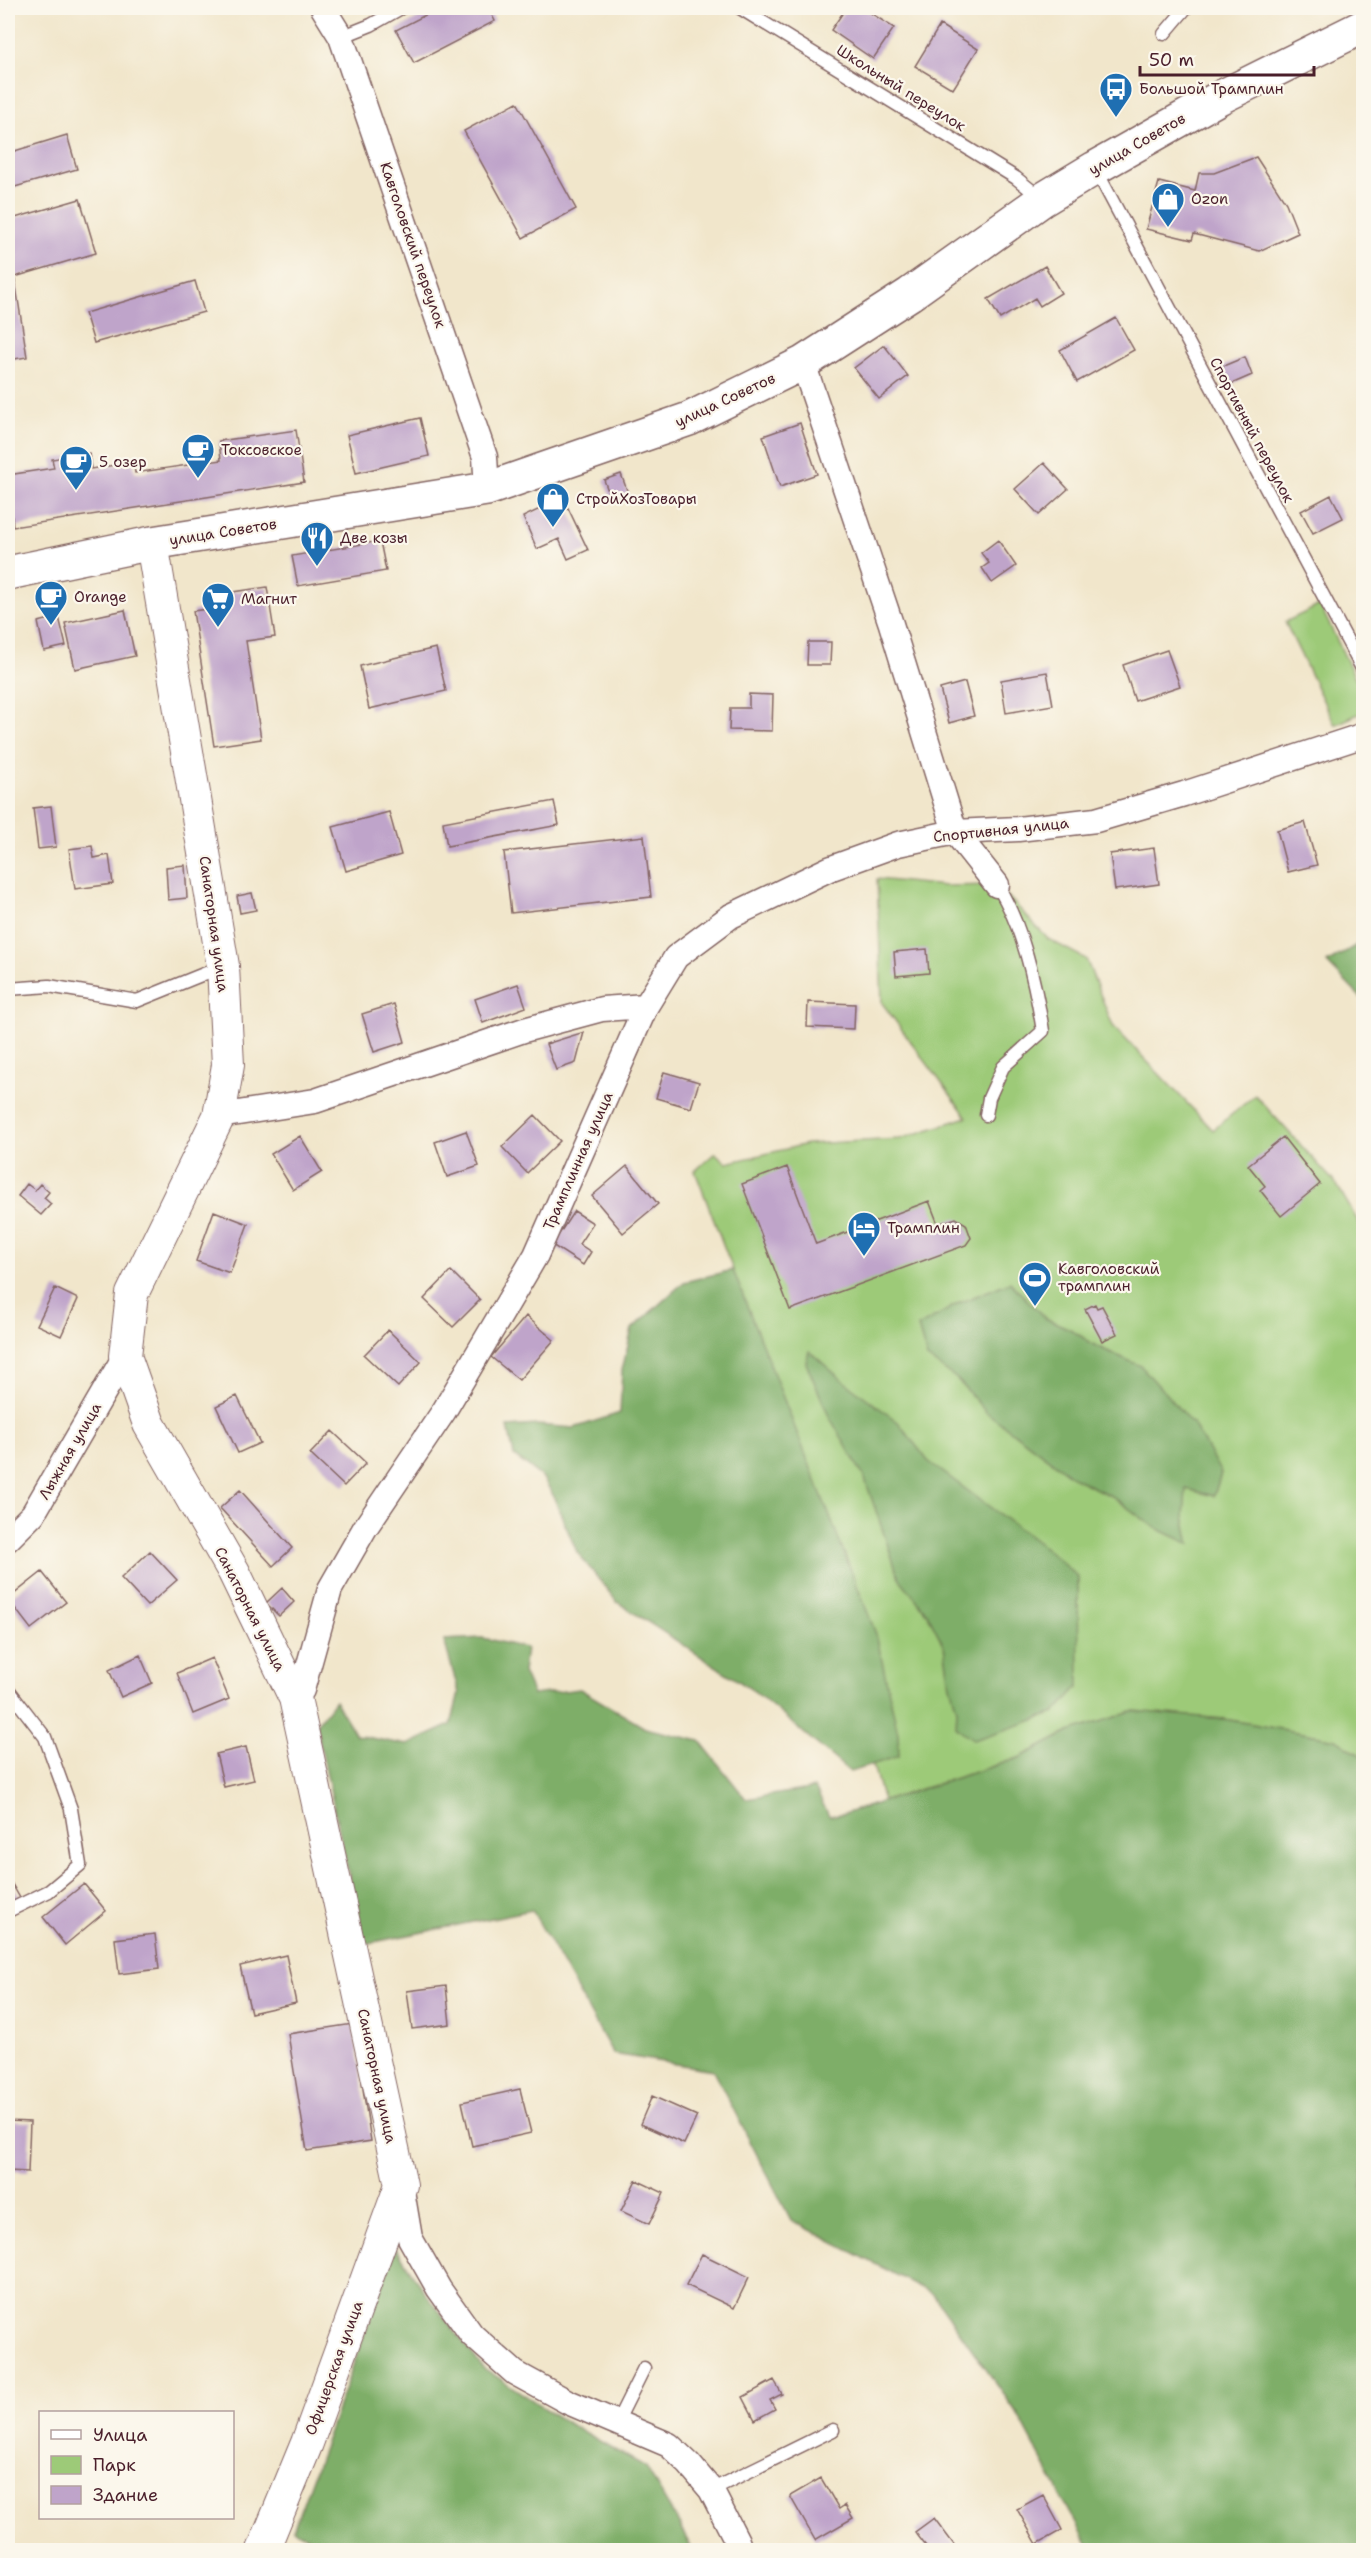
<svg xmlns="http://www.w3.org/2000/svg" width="1371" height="2558" font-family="'Shantell Sans',sans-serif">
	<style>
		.green { fill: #9dca78; stroke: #747452; stroke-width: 1.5 }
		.forest { fill: #7eae68; stroke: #64664a; stroke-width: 1.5 }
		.building { fill: #bfa4ca }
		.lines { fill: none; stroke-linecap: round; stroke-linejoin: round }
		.service-casing { stroke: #846563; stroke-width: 15 }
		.minor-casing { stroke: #846563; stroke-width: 27 }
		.tertiary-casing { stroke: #846563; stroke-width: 34 }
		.secondary-casing { stroke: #846563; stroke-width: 36 }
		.service { stroke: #fff; stroke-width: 12 }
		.minor { stroke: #fff; stroke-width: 24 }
		.tertiary { stroke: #fff; stroke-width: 32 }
		.secondary { stroke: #fff; stroke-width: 33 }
		.labels { text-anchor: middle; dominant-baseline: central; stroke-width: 4.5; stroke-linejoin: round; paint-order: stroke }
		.street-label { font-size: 15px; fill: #4a1f2b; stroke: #fbf7ec }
		.poi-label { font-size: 15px; fill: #4a1f2b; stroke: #fbf7ec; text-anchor: start }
	</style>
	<rect width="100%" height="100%" fill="#fbf7ec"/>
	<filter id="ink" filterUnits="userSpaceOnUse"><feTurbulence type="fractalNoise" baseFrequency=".0167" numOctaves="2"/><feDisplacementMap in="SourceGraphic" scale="12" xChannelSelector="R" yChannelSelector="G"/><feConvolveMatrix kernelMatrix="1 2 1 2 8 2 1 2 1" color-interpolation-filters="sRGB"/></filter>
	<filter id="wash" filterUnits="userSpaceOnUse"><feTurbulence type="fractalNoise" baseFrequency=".008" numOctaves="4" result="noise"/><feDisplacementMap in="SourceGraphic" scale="24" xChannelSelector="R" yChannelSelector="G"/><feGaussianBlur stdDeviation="1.35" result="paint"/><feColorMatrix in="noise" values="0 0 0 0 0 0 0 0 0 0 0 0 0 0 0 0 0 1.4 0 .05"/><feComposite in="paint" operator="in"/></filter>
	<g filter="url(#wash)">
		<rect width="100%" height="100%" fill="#f1e6cb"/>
		<!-- green -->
		<path class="green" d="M 1320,605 L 1363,694 L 1363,712 L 1335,725 L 1285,622 Z
			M 877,879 L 945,886 L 997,885 L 1048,939 L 1086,959 L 1113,1026 L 1213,1130 L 1255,1095 L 1337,1185 L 1363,1230 L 1363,1757 L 1336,1739 L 1224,1719 L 1069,1732 L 1019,1758 L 883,1801 L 733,1270 L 695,1171 L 715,1153 L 727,1163 L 807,1144 L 900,1139 L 967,1117 L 882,1003 Z"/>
		<!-- forest -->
		<path class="forest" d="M 1363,941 L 1363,1000 L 1327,963 Z
			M 733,1270 L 876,1634 L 898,1733 L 899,1756 L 850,1772 L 754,1691 L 617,1602 L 577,1552 L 551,1491 L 543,1478 L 514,1456 L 508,1427 L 538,1425 L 574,1428 L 620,1413 L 622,1370 L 632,1329 L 684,1282 Z
			M 1010,1282 L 1045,1318 L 1070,1329 L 1096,1346 L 1141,1366 L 1195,1427 L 1221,1473 L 1214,1496 L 1186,1489 L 1184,1516 L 1190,1544 L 1154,1527 L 1113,1497 L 1074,1478 L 986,1412 L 957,1379 L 927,1358 L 918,1327 L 959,1303 Z
			M 809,1351 L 841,1379 L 898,1422 L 928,1461 L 1049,1551 L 1078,1577 L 1079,1686 L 1055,1713 L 974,1740 L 956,1727 L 957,1709 L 950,1686 L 944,1646 L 927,1613 L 899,1578 L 865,1479 L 829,1416 L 806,1363 Z
			M 483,1638 L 526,1648 L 523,1672 L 533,1695 L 580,1689 L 645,1728 L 700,1741 L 746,1799 L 815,1788 L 829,1816 L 847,1813 L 1019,1758 L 1069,1732 L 1134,1711 L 1224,1719 L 1336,1739 L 1363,1757 L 1363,2550 L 1090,2550 L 1017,2413 L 933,2294 L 791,2220 L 713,2070 L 613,2054 L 532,1910 L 364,1944 L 316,1725 L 335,1700 L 356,1735 L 407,1745 L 451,1725 L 459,1693 L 444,1640 Z
			M 396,2248 L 423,2290 L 482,2367 L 564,2421 L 646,2467 L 686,2536 L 691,2550 L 333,2550 L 293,2530 Z"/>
		<g id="blocks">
			<!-- building -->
			<path class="building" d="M 439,8 L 488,8 L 495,21 L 414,63 L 396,30 Z
				M 846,8 L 863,8 L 894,28 L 873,59 L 831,30 Z
				M 940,25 L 978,49 L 953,89 L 915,66 Z
				M 517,102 L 576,209 L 523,238 L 464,131 Z
				M 67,135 L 77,169 L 8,189 L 8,153 Z
				M 1256,157 L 1286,203 L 1298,233 L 1259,251 L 1194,234 L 1192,240 L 1146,229 L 1159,182 L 1195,191 L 1199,173 L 1214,173 Z
				M 80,199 L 96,253 L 8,279 L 8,220 Z
				M 1045,266 L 1061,293 L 1040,306 L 1035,298 L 1000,319 L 988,299 Z
				M 15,280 L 27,357 L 8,360 L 8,281 Z
				M 195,281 L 204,312 L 94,343 L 85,313 Z
				M 1116,318 L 1134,350 L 1077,382 L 1060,350 Z
				M 884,345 L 908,376 L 879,399 L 854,368 Z
				M 1245,357 L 1252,375 L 1229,385 L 1221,367 Z
				M 420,418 L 429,456 L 356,473 L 347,435 Z
				M 800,423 L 817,474 L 780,487 L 763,436 Z
				M 296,430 L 304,482 L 13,527 L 8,475 L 54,468 L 52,459 L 89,453 L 91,469 L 133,462 L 135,473 L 221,460 L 219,441 Z
				M 1044,463 L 1068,489 L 1039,515 L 1015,489 Z
				M 621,474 L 628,493 L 611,499 L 604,480 Z
				M 1331,495 L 1343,518 L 1313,533 L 1301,511 Z
				M 544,507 L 548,517 L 568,508 L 588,550 L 568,559 L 559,539 L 537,549 L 523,517 Z
				M 998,540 L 1016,566 L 992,583 L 982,568 L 989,563 L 981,553 Z
				M 380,541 L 386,571 L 298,586 L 292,556 Z
				M 267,587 L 275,637 L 246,641 L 261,739 L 214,746 L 193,611 L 222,607 L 219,594 Z
				M 125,610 L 135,656 L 75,669 L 65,623 Z
				M 59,617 L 66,646 L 44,651 L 38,622 Z
				M 808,642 L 831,642 L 830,665 L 807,665 Z
				M 436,648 L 446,691 L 369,709 L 360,666 Z
				M 1167,650 L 1180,686 L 1135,701 L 1123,665 Z
				M 1047,672 L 1053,705 L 1006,713 L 1001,680 Z
				M 965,682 L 974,716 L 949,723 L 940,689 Z
				M 749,694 L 773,695 L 772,731 L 729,730 L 730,708 L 749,708 Z
				M 554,801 L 559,825 L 447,846 L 443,822 Z
				M 51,806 L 56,847 L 38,849 L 33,808 Z
				M 389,812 L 401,855 L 346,871 L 333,827 Z
				M 1305,822 L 1317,865 L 1288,872 L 1277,830 Z
				M 644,836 L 651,897 L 511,913 L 504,852 Z
				M 92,846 L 94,858 L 109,855 L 113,884 L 75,889 L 69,849 Z
				M 1154,848 L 1159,884 L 1115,890 L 1110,854 Z
				M 185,865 L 187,898 L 168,900 L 166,867 Z
				M 252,893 L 256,910 L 240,913 L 237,896 Z
				M 927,949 L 929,973 L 896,976 L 894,952 Z
				M 518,984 L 526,1007 L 483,1023 L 475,999 Z
				M 808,1002 L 855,1004 L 854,1029 L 807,1027 Z
				M 394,1004 L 405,1042 L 374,1052 L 362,1014 Z
				M 584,1032 L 576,1063 L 556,1070 L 546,1044 Z
				M 664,1072 L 699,1082 L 691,1108 L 656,1098 Z
				M 535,1115 L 560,1141 L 527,1173 L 502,1147 Z
				M 466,1131 L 479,1166 L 447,1177 L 435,1142 Z
				M 300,1136 L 322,1172 L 293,1190 L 271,1154 Z
				M 1283,1137 L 1320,1184 L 1281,1216 L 1260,1190 L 1265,1186 L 1248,1165 Z
				M 627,1166 L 658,1204 L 623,1233 L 592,1196 Z
				M 787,1167 L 816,1244 L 929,1201 L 938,1224 L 956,1218 L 966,1224 L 971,1238 L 966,1245 L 790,1310 L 742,1184 Z
				M 27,1184 L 35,1190 L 40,1184 L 49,1192 L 44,1198 L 51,1204 L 41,1215 L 18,1196 Z
				M 214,1211 L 248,1224 L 230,1273 L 196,1261 Z
				M 574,1211 L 593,1223 L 579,1244 L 591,1252 L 583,1265 L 552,1245 Z
				M 451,1271 L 480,1300 L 453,1327 L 424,1299 Z
				M 55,1288 L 78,1299 L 61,1336 L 37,1325 Z
				M 1095,1304 L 1097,1308 L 1102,1306 L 1117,1334 L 1102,1341 L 1085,1309 Z
				M 526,1316 L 554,1340 L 519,1380 L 491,1357 Z
				M 388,1330 L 421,1362 L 398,1387 L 364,1355 Z
				M 237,1396 L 260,1443 L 238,1453 L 216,1406 Z
				M 332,1431 L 366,1463 L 344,1486 L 310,1454 Z
				M 240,1490 L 292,1548 L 273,1566 L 220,1508 Z
				M 150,1551 L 177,1580 L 147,1606 L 121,1578 Z
				M 42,1572 L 66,1602 L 31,1629 L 8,1599 Z
				M 282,1588 L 294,1602 L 279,1616 L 266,1603 Z
				M 140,1655 L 152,1683 L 121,1697 L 109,1670 Z
				M 212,1658 L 229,1699 L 193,1714 L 177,1673 Z
				M 246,1747 L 254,1780 L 224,1787 L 216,1754 Z
				M 8,1877 L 20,1898 L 8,1906 Z
				M 84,1884 L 106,1911 L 65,1945 L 43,1917 Z
				M 155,1934 L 159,1969 L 119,1974 L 115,1939 Z
				M 286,1955 L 296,2003 L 251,2013 L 240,1966 Z
				M 446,1986 L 450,2024 L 412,2029 L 407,1991 Z
				M 353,2024 L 371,2141 L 307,2151 L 288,2034 Z
				M 520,2089 L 531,2133 L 472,2146 L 462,2102 Z
				M 652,2096 L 697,2116 L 684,2144 L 640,2124 Z
				M 8,2121 L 30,2122 L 28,2172 L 8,2171 Z
				M 636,2180 L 664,2193 L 649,2224 L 621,2211 Z
				M 702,2254 L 749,2277 L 734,2308 L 686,2285 Z
				M 774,2380 L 782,2394 L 770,2400 L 775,2409 L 755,2420 L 743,2397 Z
				M 821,2478 L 839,2509 L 845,2505 L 853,2518 L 815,2540 L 790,2496 Z
				M 1043,2495 L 1062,2530 L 1037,2544 L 1017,2509 Z
				M 934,2518 L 958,2550 L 929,2550 L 915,2532 Z"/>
		</g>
	</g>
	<g filter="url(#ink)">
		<use href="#blocks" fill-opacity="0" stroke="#846563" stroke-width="1.5"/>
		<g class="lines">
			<defs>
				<path id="service" d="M 740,8 L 1016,178 L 1042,199
					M 1164,34 L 1186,8
					M 341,37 L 371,25 L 401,8
					M 1096,170 L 1364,672
					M 8,989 L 49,986 L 137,1001 L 221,967
					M 986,1115 L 989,1098 L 1003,1067 L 1043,1031 C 1035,982 1023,927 997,885
					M 8,1689 L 45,1737 L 71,1809 L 80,1865 L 49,1891 L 8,1911
					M 617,2422 L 644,2368
					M 711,2490 L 833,2430"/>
				<path id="minor" d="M 323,8 L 341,37 L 485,457 L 487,489
					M 803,363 L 891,624 L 955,832 L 997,885
					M 646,1006 L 676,957 L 731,916 L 829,869 L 898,844 L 955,832 L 1018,829 L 1096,820 L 1184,794 L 1364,735
					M 219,1116 L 315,1101 L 524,1030 L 602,1009 L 646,1006 L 536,1255 L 444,1411 L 365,1528 L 330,1589 L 302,1690 L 295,1698
					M 8,1539 L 33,1514 L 125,1356
					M 401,2185 L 410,2238 L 439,2289 L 472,2335 L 515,2373 L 568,2402 L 669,2445 L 689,2464 L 711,2490 L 737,2541 L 740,2550"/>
				<path id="tertiary" d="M 152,543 L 223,966 L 228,1065 L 219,1116 L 132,1294 L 125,1356 L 149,1424 L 234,1572 L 295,1698 L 401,2185 L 307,2443 L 263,2550"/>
				<path id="secondary" d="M 8,573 L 152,543 L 487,489 L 689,419 L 803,363 L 910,294 L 1042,200 L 1095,168 L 1219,98 L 1364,26"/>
			</defs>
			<!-- service casing -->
			<use href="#service" class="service-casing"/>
			<!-- minor casing -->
			<use href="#minor" class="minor-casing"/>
			<!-- tertiary casing -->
			<use href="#tertiary" class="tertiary-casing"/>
			<!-- secondary casing -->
			<use href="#secondary" class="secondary-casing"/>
			<!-- service -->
			<use href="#service" class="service"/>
			<!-- minor -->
			<use href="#minor" class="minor"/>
			<!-- tertiary -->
			<use href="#tertiary" class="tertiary"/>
			<!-- secondary -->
			<use href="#secondary" class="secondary"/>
		</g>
	</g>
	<!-- icons -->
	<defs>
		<symbol id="bus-pin" viewBox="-11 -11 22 30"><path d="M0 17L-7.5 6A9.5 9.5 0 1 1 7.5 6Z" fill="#1f6fb2" stroke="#fbf7ec"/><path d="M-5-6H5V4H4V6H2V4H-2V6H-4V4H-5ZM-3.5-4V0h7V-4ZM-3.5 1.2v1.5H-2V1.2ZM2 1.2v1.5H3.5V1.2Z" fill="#fff"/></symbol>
		<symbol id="shop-pin" viewBox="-11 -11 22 30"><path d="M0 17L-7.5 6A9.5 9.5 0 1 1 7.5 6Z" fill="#1f6fb2" stroke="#fbf7ec"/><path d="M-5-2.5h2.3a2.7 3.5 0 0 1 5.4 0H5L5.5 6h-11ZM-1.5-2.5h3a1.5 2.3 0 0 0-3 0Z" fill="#fff"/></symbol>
		<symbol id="cafe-pin" viewBox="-11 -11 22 30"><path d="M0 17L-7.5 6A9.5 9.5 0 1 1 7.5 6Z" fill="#1f6fb2" stroke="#fbf7ec"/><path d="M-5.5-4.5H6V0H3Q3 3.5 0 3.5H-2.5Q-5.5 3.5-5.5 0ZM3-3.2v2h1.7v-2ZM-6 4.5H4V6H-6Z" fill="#fff"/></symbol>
		<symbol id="restaurant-pin" viewBox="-11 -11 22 30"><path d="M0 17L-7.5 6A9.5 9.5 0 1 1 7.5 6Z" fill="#1f6fb2" stroke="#fbf7ec"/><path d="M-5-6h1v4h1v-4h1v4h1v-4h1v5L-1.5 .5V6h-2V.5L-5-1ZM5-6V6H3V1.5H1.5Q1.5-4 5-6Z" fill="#fff"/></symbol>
		<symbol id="supermarket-pin" viewBox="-11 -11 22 30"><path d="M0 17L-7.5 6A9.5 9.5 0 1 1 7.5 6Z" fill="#1f6fb2" stroke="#fbf7ec"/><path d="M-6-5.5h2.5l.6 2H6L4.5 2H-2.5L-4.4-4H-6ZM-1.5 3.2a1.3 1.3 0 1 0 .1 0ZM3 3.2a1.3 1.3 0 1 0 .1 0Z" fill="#fff"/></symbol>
		<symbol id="hotel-pin" viewBox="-11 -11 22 30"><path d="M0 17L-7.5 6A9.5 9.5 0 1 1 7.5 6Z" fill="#1f6fb2" stroke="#fbf7ec"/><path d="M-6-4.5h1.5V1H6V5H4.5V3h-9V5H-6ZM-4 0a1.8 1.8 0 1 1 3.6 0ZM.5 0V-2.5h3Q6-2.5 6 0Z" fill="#fff"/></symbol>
		<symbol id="stadium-pin" viewBox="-11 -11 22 30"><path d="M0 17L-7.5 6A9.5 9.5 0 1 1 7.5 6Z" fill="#1f6fb2" stroke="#fbf7ec"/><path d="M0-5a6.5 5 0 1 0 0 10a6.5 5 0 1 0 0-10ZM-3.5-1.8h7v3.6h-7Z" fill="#fff"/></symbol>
	</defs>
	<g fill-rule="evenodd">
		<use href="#bus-pin" x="1097" y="70" width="38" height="52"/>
		<use href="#shop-pin" x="1149" y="180" width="38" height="52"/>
		<use href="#cafe-pin" x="179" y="431" width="38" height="52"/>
		<use href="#cafe-pin" x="57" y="443" width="38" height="52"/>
		<use href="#shop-pin" x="534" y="480" width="38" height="52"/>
		<use href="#restaurant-pin" x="298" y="519" width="38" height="52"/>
		<use href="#cafe-pin" x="32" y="578" width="38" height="52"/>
		<use href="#supermarket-pin" x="199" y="580" width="38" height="52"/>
		<use href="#hotel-pin" x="845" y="1209" width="38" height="52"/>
		<use href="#stadium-pin" x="1016" y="1259" width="38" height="52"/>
	</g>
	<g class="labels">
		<!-- street labels -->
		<g class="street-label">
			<text transform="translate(901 88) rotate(32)">Школьный переулок</text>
			<text transform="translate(1137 144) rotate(-30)">улица Советов</text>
			<text transform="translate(413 245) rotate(71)">Кавголовский переулок</text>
			<text transform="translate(725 400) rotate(-25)">улица Советов</text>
			<text transform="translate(1252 430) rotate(62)">Спортивный переулок</text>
			<text transform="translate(223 532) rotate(-9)">улица Советов</text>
			<text transform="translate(1001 830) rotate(-6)">Спортивная улица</text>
			<text transform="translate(214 924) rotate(82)">Санаторная улица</text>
			<text transform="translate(578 1161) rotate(-66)">Трамплинная улица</text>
			<text transform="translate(70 1451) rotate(-60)">Лыжная улица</text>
			<text transform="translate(250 1609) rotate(63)">Санаторная улица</text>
			<text transform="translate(377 2076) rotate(78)">Санаторная улица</text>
			<text transform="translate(334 2368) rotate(-70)">Офицерская улица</text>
		</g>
		<!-- poi labels -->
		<g class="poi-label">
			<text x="1139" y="89">Большой Трамплин</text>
			<text x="1191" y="199">Ozon</text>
			<text x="221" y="450">Токсовское</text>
			<text x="99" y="462">5 озер</text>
			<text x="576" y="499">СтройХозТовары</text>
			<text x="340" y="538">Две козы</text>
			<text x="74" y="597">Orange</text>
			<text x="241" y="599">Магнит</text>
			<text x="887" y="1228">Трамплин</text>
			<text x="1058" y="1269">Кавголовский<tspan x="1058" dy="17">трамплин</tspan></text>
		</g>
	</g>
	<!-- margin -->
	<rect width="1371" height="2558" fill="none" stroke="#fbf7ec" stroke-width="30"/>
	<!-- legend -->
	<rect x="39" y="2411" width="195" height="108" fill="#fbf7ec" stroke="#b4a19f" stroke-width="1.5"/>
	<rect x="51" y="2430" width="30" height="9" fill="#ffffff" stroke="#b4a19f" stroke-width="1.5"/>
	<text x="93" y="2441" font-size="18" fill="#4a1f2b">Улица</text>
	<rect x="51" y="2456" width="30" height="18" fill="#9dca78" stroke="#b4a19f" stroke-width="1.5"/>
	<text x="93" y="2471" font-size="18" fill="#4a1f2b">Парк</text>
	<rect x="51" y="2486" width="30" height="18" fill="#bfa4ca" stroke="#b4a19f" stroke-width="1.5"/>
	<text x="93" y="2501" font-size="18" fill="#4a1f2b">Здание</text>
	<!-- scale -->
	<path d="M1140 66v9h174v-9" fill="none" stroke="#4a1f2b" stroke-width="3"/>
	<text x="1149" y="66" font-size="18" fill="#4a1f2b" stroke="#fbf7ec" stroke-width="4.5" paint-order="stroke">50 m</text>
</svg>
